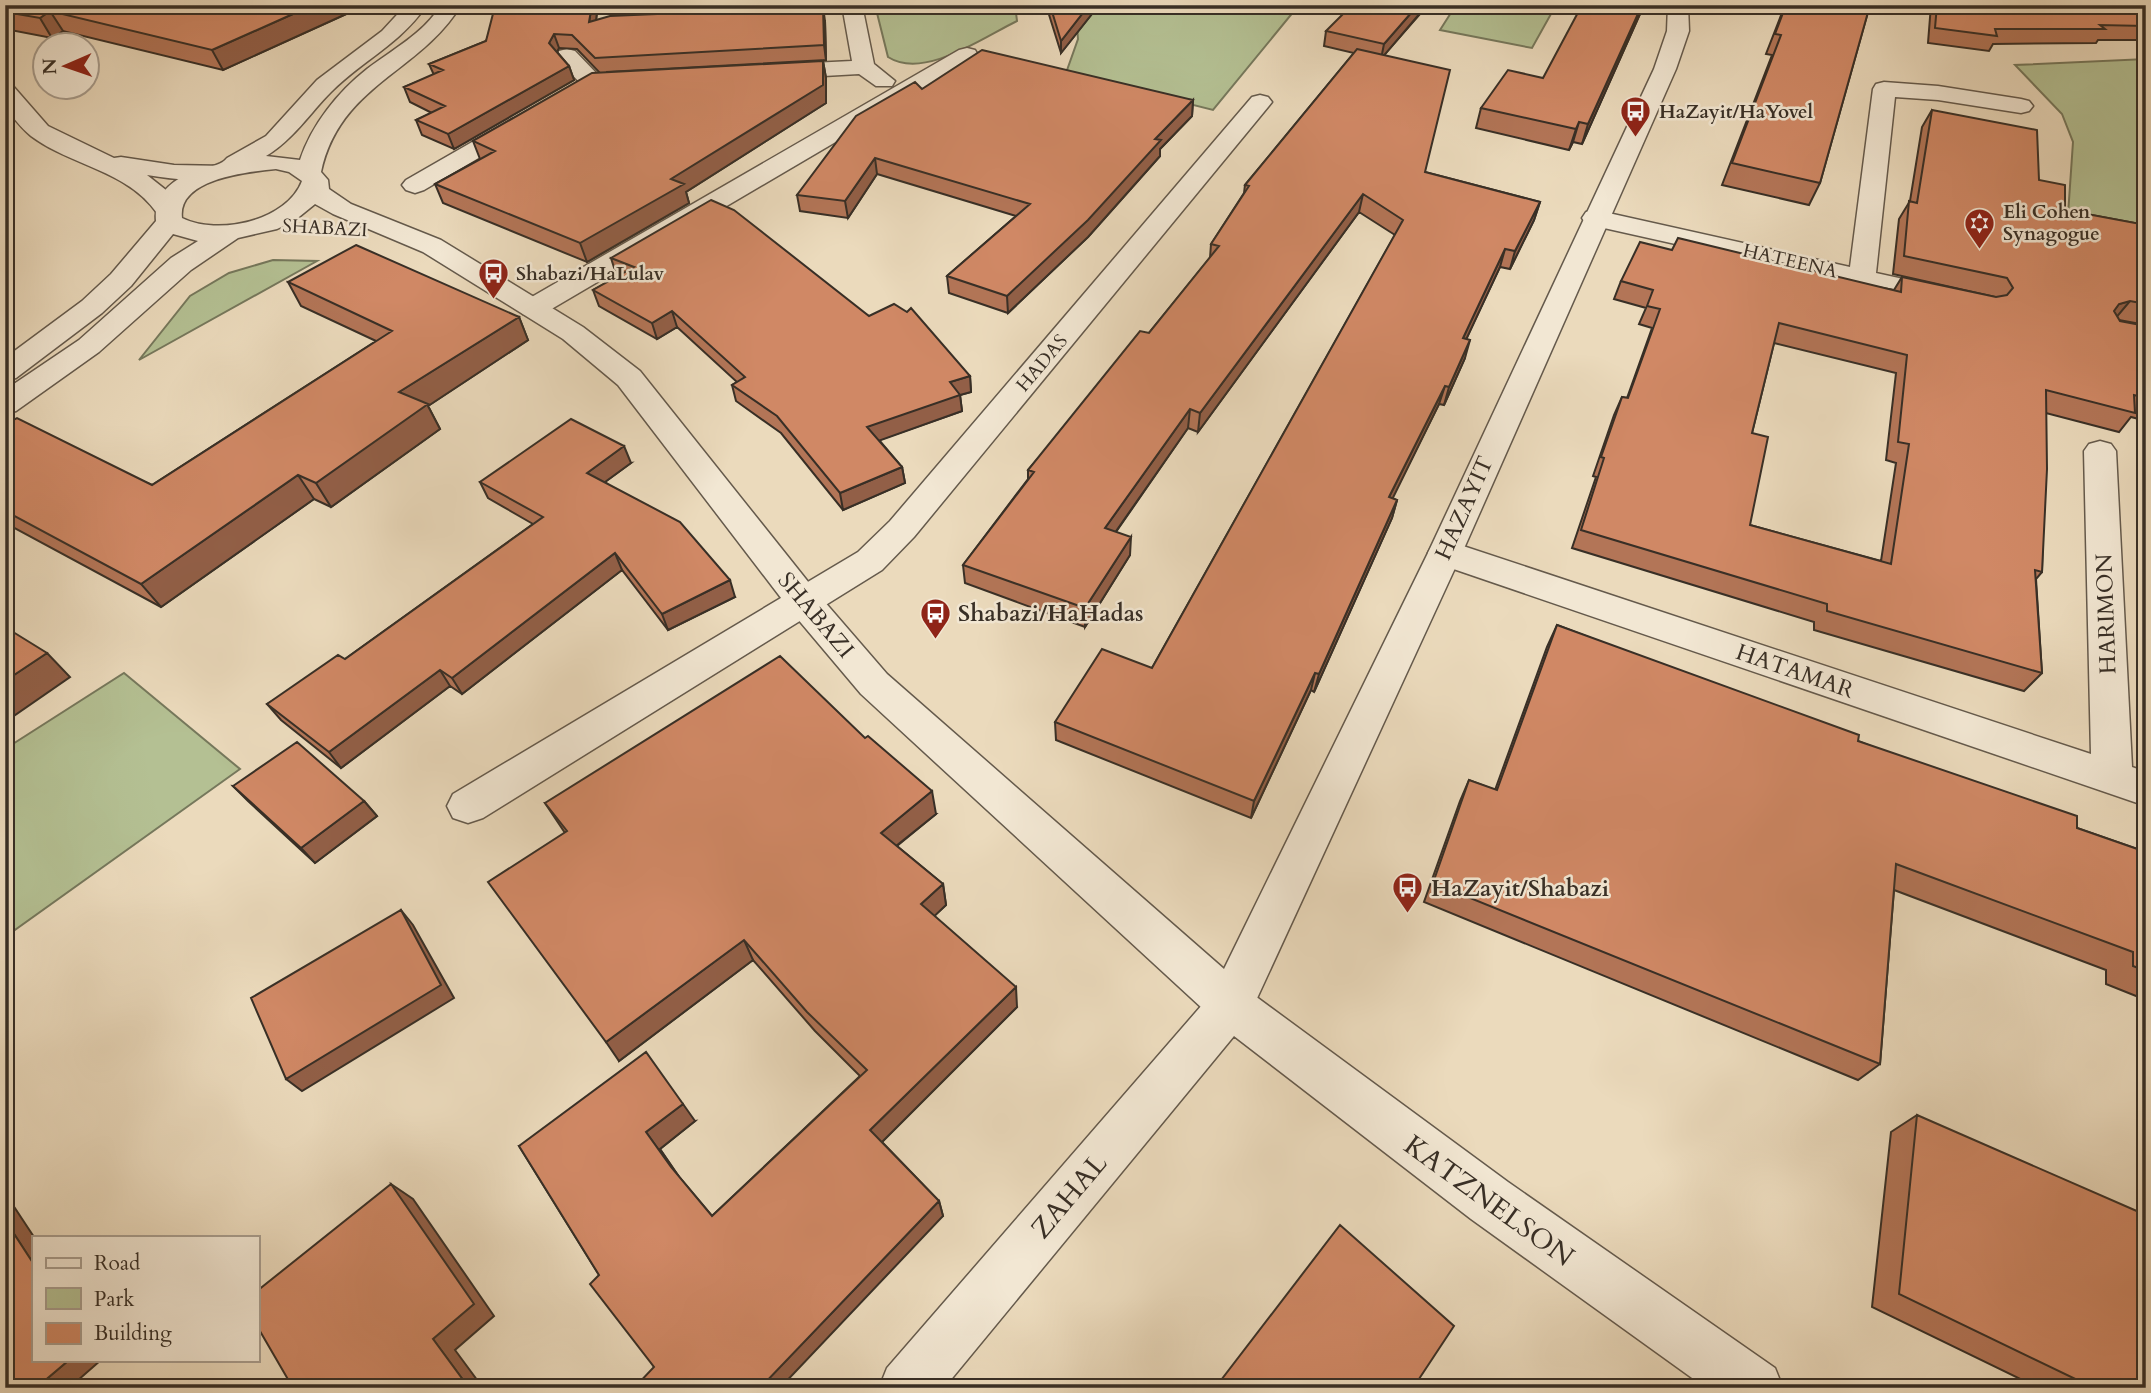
<svg xmlns="http://www.w3.org/2000/svg" width="2151" height="1393" font-family="Cardo,serif">
	<style>
		.green { fill: #b4c093; stroke: #76785c; stroke-width: 2 }
		.lines { fill: none; stroke-linecap: round; stroke-linejoin: round }
		.minor-casing { stroke: #655a4c; stroke-width: 3 }
		.tertiary-casing { stroke: #655a4c; stroke-width: 3 }
		.minor { fill: #f2e7d3; fill-rule: evenodd }
		.tertiary { fill: #f2e7d3; fill-rule: evenodd }
		.wall { fill: #b37557; stroke: #382f26; stroke-width: 2; fill-rule: evenodd }
		.shaded-wall { fill: #925f47; stroke: #382f26; stroke-width: 2 }
		.building { fill: #d08865; stroke: #382f26; stroke-width: 2; fill-rule: evenodd }
		.labels { text-anchor: middle; dominant-baseline: central; stroke-width: 5; stroke-linejoin: round; paint-order: stroke }
		.far-poi-label { font-size: 19px; font-weight: bold; fill: #382f26; stroke: #f2e7d3; text-anchor: start }
		.far-street-label { font-size: 19px; fill: #382f26; stroke: #f2e7d3 }
		.street-label { font-size: 23px; fill: #382f26; stroke: #f2e7d3 }
		.poi-label { font-size: 23px; font-weight: bold; fill: #382f26; stroke: #f2e7d3; text-anchor: start }
		.near-street-label { font-size: 28px; fill: #382f26; stroke: #f2e7d3 }
	</style>
	<rect width="100%" height="100%" fill="#ebdabc"/>
	<filter id="stains"><feTurbulence type="fractalNoise" baseFrequency=".00286" numOctaves="4"/><feColorMatrix values="0 0 0 0 .2 0 0 0 0 .09 0 0 0 0 .02 0 0 0 .5 -.17"/></filter>
	<radialGradient id="worn" r=".72"><stop offset=".6" stop-color="#630" stop-opacity="0"/><stop offset="1" stop-color="#630" stop-opacity=".3"/></radialGradient>
	<!-- green -->
	<path class="green" d="M 875,5 L 1015,5 L 1017,21 C 982,38 924,80 888,57 Z
		M 1231,5 L 1299,5 L 1213,110 L 1066,73 L 1078,39 L 1076,14 Z
		M 1456,5 L 1556,5 L 1532,48 L 1440,30 Z
		M 2146,59 L 2146,230 L 2068,215 L 2073,142 L 2062,114 L 2015,65 Z
		M 273,260 L 317,261 L 139,360 L 190,296 L 229,273 Z
		M 124,673 L 240,769 L 5,937 L 5,749 Z"/>
	<g class="lines">
		<defs>
			<path id="minor" d="M 842,5 L 862,5 L 874,64 L 895,81 L 892,86 L 876,86 L 859,74 L 771,79 L 763,77 L 760,72 L 763,67 L 771,65 L 852,61 Z
				M 967,48 L 975,50 L 978,55 L 975,60 L 543,314 L 533,317 L 523,314 L 519,308 L 523,302 L 959,50 Z
				M 567,49 L 575,51 L 600,77 L 603,82 L 600,87 L 584,87 L 559,61 L 556,56 L 559,51 Z
				M 1884,82 L 1938,86 L 2021,99 L 2029,101 L 2033,106 L 2029,111 L 2021,113 L 1938,100 L 1895,97 L 1876,273 L 1958,291 L 1962,297 L 1958,303 L 1948,305 L 1595,226 L 1586,224 L 1582,218 L 1586,212 L 1595,210 L 1850,267 L 1873,89 L 1876,84 Z
				M 5,84 L 13,86 L 48,126 L 114,158 L 121,157 L 174,165 L 226,166 L 229,171 L 226,176 C 200,183 172,179 147,175 L 166,190 L 179,208 L 175,213 L 166,216 L 157,213 C 127,170 71,166 31,136 C 21,128 13,117 5,107 Z
				M 1260,95 L 1268,97 L 1272,102 L 1268,107 L 914,537 L 882,570 L 483,818 L 468,823 L 453,818 L 447,806 L 453,794 L 858,552 L 890,521 L 1252,97 Z
				M 520,117 L 528,119 L 532,124 L 528,129 L 424,190 L 415,193 L 406,190 L 402,185 L 406,180 L 512,119 Z
				M 2100,441 L 2111,444 L 2116,451 L 2132,767 L 2146,772 L 2146,806 L 1433,562 L 1428,553 L 1433,544 L 1445,541 L 1457,544 L 2091,754 L 2084,451 L 2089,444 Z
				M 1231,983 L 1247,990 L 1508,1182 L 1775,1368 L 1783,1388 L 1706,1388 L 1471,1219 L 1234,1036 L 944,1388 L 879,1388 L 887,1368 L 1215,990 Z"/>
			<path id="tertiary" d="M 406,5 L 427,5 C 398,46 364,59 331,92 C 310,113 293,140 266,156 L 300,160 C 312,124 338,92 367,69 C 393,49 423,34 441,5 L 461,5 C 420,73 340,84 321,172 L 328,180 L 329,189 L 351,204 L 441,240 L 583,327 L 640,371 L 817,593 L 887,674 L 1224,969 L 1428,553 L 1654,69 L 1667,31 L 1668,5 L 1688,5 L 1689,31 L 1676,69 L 1462,553 L 1247,1020 L 1231,1027 L 1215,1020 L 861,694 L 791,611 L 618,385 L 563,339 L 423,252 L 333,214 L 315,204 L 294,221 L 277,229 L 238,238 L 191,270 L 99,352 L 16,411 L 5,414 L 5,390 L 79,340 L 171,258 L 198,241 L 173,234 L 131,286 L 102,313 L 16,378 L 5,381 L 5,358 L 82,301 L 111,274 L 156,221 C 153,192 176,176 203,169 C 211,166 222,165 227,158 L 266,136 L 317,80 L 382,31 ZM 276,169 L 289,172 L 302,181 C 287,221 218,236 182,218 C 177,179 247,172 276,169 Z"/>
		</defs>
		<!-- minor casing -->
		<use href="#minor" class="minor-casing"/>
		<!-- tertiary casing -->
		<use href="#tertiary" class="tertiary-casing"/>
		<!-- minor -->
		<use href="#minor" class="minor"/>
		<!-- tertiary -->
		<use href="#tertiary" class="tertiary"/>
	</g>
	<!-- wall -->
	<path class="wall" d="M 5,5 L 366,5 L 223,70 L 63,31 L 52,38 L 5,29 Z
		M 503,5 L 595,5 L 597,12 L 596,21 L 825,21 L 826,60 L 606,72 L 823,61 L 826,78 L 826,103 L 686,192 L 689,203 L 587,262 L 443,203 L 435,184 L 480,159 L 473,141 L 599,72 L 577,49 L 559,48 L 557,52 L 569,66 L 574,80 L 454,149 L 422,135 L 416,120 L 432,113 L 410,102 L 404,87 L 434,75 L 429,64 L 486,41 Z
		M 1046,5 L 1099,5 L 1061,53 Z
		M 1644,5 L 1582,144 L 1573,142 L 1569,150 L 1476,128 L 1481,108 L 1543,78 Z
		M 1785,5 L 1870,5 L 1820,183 L 1809,205 L 1722,185 L 1772,55 L 1766,54 Z
		M 1931,5 L 2146,5 L 2146,40 L 2098,40 L 2096,43 L 1993,44 L 1989,51 L 1928,43 Z
		M 1427,6 L 1384,55 L 1425,172 L 1540,202 L 1534,220 L 1510,269 L 1500,267 L 1466,339 L 1465,358 L 1444,405 L 1439,404 L 1392,498 L 1397,500 L 1392,518 L 1314,692 L 1311,690 L 1251,818 L 1056,740 L 1055,722 L 1152,668 L 1395,235 L 1359,212 L 1198,432 L 1188,428 L 1116,532 L 1130,555 L 1085,627 L 965,583 L 963,565 L 1028,479 L 1028,470 L 1149,333 L 1210,258 L 1211,244 L 1244,193 L 1245,185 L 1354,53 L 1324,46 L 1326,31 Z
		M 922,89 L 1193,100 L 1192,116 L 1160,149 L 1160,156 L 1088,237 L 1008,313 L 949,293 L 947,276 L 1016,216 L 877,174 L 848,218 L 800,211 L 797,195 Z
		M 1932,110 L 2039,180 L 2065,210 L 2146,225 L 2146,325 L 2119,320 L 2146,326 L 2146,421 L 2131,417 L 2119,432 L 2046,413 L 2042,572 L 2036,579 L 2042,673 L 2024,691 L 1814,630 L 1814,622 L 1572,548 L 1596,477 L 1593,476 L 1614,415 L 1622,397 L 1627,398 L 1652,328 L 1639,324 L 1646,308 L 1614,299 L 1621,281 L 1672,250 L 1894,290 L 1902,277 L 1995,297 L 1893,274 L 1899,219 L 1910,201 L 1922,127 ZM 1774,343 L 1896,373 L 1886,460 L 1896,463 L 1881,561 L 1750,525 L 1752,433 Z
		M 611,258 L 869,316 L 970,376 L 971,392 L 960,395 L 962,411 L 879,440 L 902,467 L 905,483 L 843,510 L 781,433 L 736,401 L 732,385 L 737,382 L 677,327 L 657,339 L 599,306 L 593,290 L 620,275 L 616,274 Z
		M 288,282 L 519,317 L 528,340 L 428,406 L 440,429 L 331,507 L 314,499 L 161,607 L 5,523 L 5,424 L 152,485 L 376,341 L 301,306 Z
		M 631,463 L 605,482 L 735,597 L 668,630 L 622,570 L 462,694 L 450,686 L 341,768 L 281,720 L 267,704 L 345,659 L 533,524 L 488,498 L 480,482 Z
		M 1557,625 L 1858,741 L 2077,828 L 2146,852 L 2146,1000 L 2106,984 L 2106,970 L 1894,890 L 1880,1064 L 1858,1080 L 1424,902 L 1460,801 L 1469,780 L 1495,790 L 1547,647 Z
		M 233,786 L 364,801 L 377,816 L 315,863 L 248,801 Z
		M 545,803 L 936,814 L 897,846 L 943,884 L 946,905 L 934,916 L 1017,1007 L 882,1142 L 939,1201 L 943,1216 L 654,1367 L 599,1275 L 519,1146 L 695,1121 L 660,1149 L 680,1178 L 712,1216 L 860,1076 L 815,1031 L 753,960 L 619,1061 L 565,833 Z
		M 1917,1115 L 2142,1388 L 2039,1388 L 1872,1307 L 1891,1132 Z"/>
	<!-- shaded-wall -->
	<path class="shaded-wall" d="M 313,5 L 366,5 L 223,70 L 212,50 Z
		M 592,5 L 595,5 L 597,12 L 594,37 L 589,22 Z
		M 1089,5 L 1099,5 L 1061,53 L 1061,41 Z
		M 1418,5 L 1427,5 L 1381,59 L 1384,44 Z
		M 1642,5 L 1644,5 L 1582,144 L 1588,124 Z
		M 823,7 L 825,21 L 826,60 L 824,45 Z
		M 50,11 L 63,31 L 52,38 L 40,18 Z
		M 554,34 L 559,48 L 554,58 L 549,43 Z
		M 823,61 L 826,78 L 826,103 L 686,192 L 689,203 L 587,262 L 580,243 L 671,179 Z
		M 569,66 L 574,80 L 454,149 L 448,134 Z
		M 1193,100 L 1192,116 L 1160,149 L 1160,156 L 1088,237 L 1008,313 L 1007,296 L 1155,139 Z
		M 1579,122 L 1573,142 L 1569,150 L 1576,129 Z
		M 875,158 L 877,174 L 848,218 L 845,201 Z
		M 1363,194 L 1359,212 L 1198,432 L 1200,413 Z
		M 1540,202 L 1534,220 L 1510,269 L 1515,251 Z
		M 1505,249 L 1500,267 L 1458,357 L 1463,338 Z
		M 2130,301 L 2115,319 L 2105,322 L 2119,304 Z
		M 672,311 L 677,327 L 657,339 L 652,323 Z
		M 519,317 L 528,340 L 428,406 L 440,429 L 331,507 L 316,483 L 399,392 Z
		M 1470,340 L 1465,358 L 1444,405 L 1449,387 Z
		M 970,376 L 971,392 L 960,395 L 962,411 L 870,444 L 867,427 L 950,382 Z
		M 1445,386 L 1439,404 L 1384,516 L 1389,497 Z
		M 1190,409 L 1188,428 L 1105,547 L 1105,528 Z
		M 624,446 L 631,463 L 594,490 L 587,473 Z
		M 902,467 L 905,483 L 843,510 L 840,493 Z
		M 298,475 L 314,499 L 161,607 L 141,584 Z
		M 1397,500 L 1392,518 L 1314,692 L 1319,674 Z
		M 1131,537 L 1130,555 L 1085,627 L 1085,608 Z
		M 615,553 L 622,570 L 462,694 L 452,678 Z
		M 730,580 L 735,597 L 668,630 L 662,614 Z
		M 47,653 L 70,677 L 5,722 L 5,681 Z
		M 440,670 L 450,686 L 341,768 L 329,752 Z
		M 1315,673 L 1311,690 L 1251,818 L 1254,801 Z
		M 932,791 L 936,814 L 886,854 L 881,833 Z
		M 364,801 L 377,816 L 315,863 L 301,848 Z
		M 943,884 L 946,905 L 925,925 L 921,904 Z
		M 401,910 L 413,925 L 454,998 L 302,1091 L 286,1079 Z
		M 744,940 L 753,960 L 619,1061 L 606,1042 Z
		M 1016,987 L 1017,1007 L 877,1147 L 870,1130 Z
		M 683,1104 L 695,1121 L 660,1149 L 683,1183 L 671,1167 L 646,1132 Z
		M 391,1184 L 413,1199 L 494,1316 L 455,1350 L 483,1388 L 469,1388 L 433,1339 Z
		M 5,1193 L 34,1237 L 33,1237 L 33,1263 L 5,1220 Z
		M 939,1201 L 943,1216 L 780,1388 L 760,1388 Z
		M 69,1360 L 101,1360 L 69,1388 L 36,1388 Z"/>
	<!-- building -->
	<path class="building" d="M 5,5 L 313,5 L 212,50 L 50,11 L 40,18 L 5,12 Z
		M 503,5 L 592,5 L 589,22 L 610,16 L 823,7 L 824,45 L 595,58 L 572,35 L 554,34 L 549,43 L 569,66 L 448,134 L 416,120 L 445,106 L 404,87 L 443,70 L 429,64 L 486,41 L 495,6 Z
		M 1050,5 L 1089,5 L 1061,41 Z
		M 1352,5 L 1418,5 L 1384,44 L 1326,31 Z
		M 1582,5 L 1642,5 L 1588,124 L 1579,122 L 1576,129 L 1481,108 L 1508,70 L 1543,78 Z
		M 1786,5 L 1870,5 L 1820,183 L 1732,163 L 1781,35 L 1775,34 Z
		M 1937,5 L 2146,5 L 2146,26 L 2100,25 L 2105,29 L 1995,29 L 1997,36 L 1935,28 Z
		M 1357,49 L 1450,70 L 1425,172 L 1540,202 L 1515,251 L 1505,249 L 1463,338 L 1470,340 L 1449,387 L 1445,386 L 1389,497 L 1397,500 L 1319,674 L 1315,673 L 1254,801 L 1055,722 L 1102,649 L 1152,668 L 1403,220 L 1363,194 L 1200,413 L 1190,409 L 1105,528 L 1131,537 L 1085,608 L 963,565 L 1034,472 L 1028,470 L 1140,331 L 1149,333 L 1219,246 L 1211,244 L 1249,186 L 1245,185 Z
		M 982,50 L 1193,100 L 1155,139 L 1161,140 L 1088,220 L 1007,296 L 947,276 L 1030,204 L 875,158 L 845,201 L 797,195 L 856,116 L 915,82 L 922,89 Z
		M 823,61 L 823,85 L 671,179 L 684,184 L 580,243 L 435,184 L 495,151 L 473,141 L 592,73 Z
		M 1932,110 L 2037,130 L 2039,180 L 2065,185 L 2065,210 L 2146,225 L 2146,304 L 2130,301 L 2119,304 L 2114,311 L 2120,321 L 2146,326 L 2146,398 L 2134,395 L 2135,413 L 2046,390 L 2047,469 L 2042,572 L 2035,570 L 2042,673 L 1827,611 L 1827,604 L 1581,530 L 1604,458 L 1601,457 L 1622,397 L 1628,398 L 1660,309 L 1647,306 L 1653,290 L 1621,281 L 1640,242 L 1672,250 L 1678,238 L 1901,292 L 1902,277 L 1996,297 L 2007,295 L 2013,288 L 2007,278 L 1904,256 L 1909,201 L 1917,203 ZM 1779,323 L 1907,355 L 1898,442 L 1909,444 L 1891,564 L 1750,525 L 1768,437 L 1752,433 Z
		M 711,200 L 734,210 L 869,316 L 894,304 L 907,312 L 911,308 L 970,376 L 950,382 L 960,395 L 867,427 L 902,467 L 840,493 L 777,416 L 732,385 L 745,377 L 672,311 L 652,323 L 593,290 L 634,267 L 611,258 Z
		M 356,245 L 519,317 L 399,392 L 428,404 L 316,483 L 298,475 L 141,584 L 5,511 L 5,424 L 17,418 L 152,485 L 392,331 L 288,282 Z
		M 571,419 L 624,446 L 587,473 L 680,522 L 730,580 L 662,614 L 615,553 L 452,678 L 440,670 L 329,752 L 267,704 L 338,655 L 345,659 L 543,517 L 480,482 Z
		M 1557,625 L 1859,735 L 1858,741 L 2077,816 L 2077,828 L 2146,852 L 2146,971 L 2133,966 L 2133,952 L 1896,864 L 1880,1064 L 1433,883 L 1469,780 L 1497,790 Z
		M 5,627 L 47,653 L 5,681 Z
		M 780,656 L 865,738 L 868,736 L 932,791 L 881,833 L 943,884 L 921,904 L 1016,987 L 870,1130 L 939,1201 L 760,1388 L 634,1388 L 654,1367 L 590,1284 L 599,1275 L 519,1146 L 646,1052 L 683,1104 L 646,1132 L 671,1167 L 712,1216 L 867,1070 L 807,1012 L 744,940 L 606,1042 L 488,882 L 567,831 L 545,803 Z
		M 297,742 L 364,801 L 301,848 L 233,786 Z
		M 401,910 L 441,985 L 286,1079 L 251,998 Z
		M 1917,1115 L 2139,1212 L 2142,1388 L 2094,1388 L 1899,1294 Z
		M 391,1184 L 474,1304 L 433,1339 L 469,1388 L 293,1388 L 257,1326 L 257,1291 Z
		M 5,1220 L 33,1263 L 33,1360 L 69,1360 L 36,1388 L 5,1388 Z
		M 1340,1225 L 1454,1326 L 1413,1388 L 1341,1388 L 1336,1383 L 1332,1388 L 1215,1388 Z"/>
	<!-- icons -->
	<defs>
		<symbol id="bus-pin" viewBox="-11 -11 22 30"><path d="M0 17L-7.5 6A9.5 9.5 0 1 1 7.5 6Z" fill="#8f2418" stroke="#f2e7d3"/><path d="M-5-6H5V4H4V6H2V4H-2V6H-4V4H-5ZM-3.5-4V0h7V-4ZM-3.5 1.2v1.5H-2V1.2ZM2 1.2v1.5H3.5V1.2Z" fill="#fff"/></symbol>
		<symbol id="synagogue-pin" viewBox="-11 -11 22 30"><path d="M0 17L-7.5 6A9.5 9.5 0 1 1 7.5 6Z" fill="#8f2418" stroke="#f2e7d3"/><path d="M0-6.5L5.6 3.2H-5.6ZM0 6.5L5.6-3.2H-5.6Z" fill="#fff"/></symbol>
	</defs>
	<g fill-rule="evenodd">
		<use href="#bus-pin" x="1618" y="94" width="35" height="47"/>
		<use href="#synagogue-pin" x="1962" y="206" width="35" height="47"/>
		<use href="#bus-pin" x="476" y="256" width="35" height="47"/>
		<use href="#bus-pin" x="918" y="596" width="35" height="47"/>
		<use href="#bus-pin" x="1390" y="870" width="35" height="47"/>
	</g>
	<g class="labels">
		<!-- far-poi labels -->
		<g class="far-poi-label">
			<text x="1659" y="112">HaZayit/HaYovel</text>
			<text x="2003" y="212">Eli Cohen<tspan x="2003" dy="22">Synagogue</tspan></text>
			<text x="516" y="274">Shabazi/HaLulav</text>
		</g>
		<!-- far-street labels -->
		<g class="far-street-label">
			<text transform="translate(325 228) rotate(3)">SHABAZI</text>
			<text transform="translate(1790 261) rotate(13)">HATEENA</text>
			<text transform="translate(1042 363) rotate(-50)">HADAS</text>
		</g>
		<!-- street labels -->
		<g class="street-label">
			<text transform="translate(1464 508) rotate(-66)">HAZAYIT</text>
			<text transform="translate(2106 614) rotate(-92)">HARIMON</text>
			<text transform="translate(816 615) rotate(50)">SHABAZI</text>
			<text transform="translate(1795 671) rotate(19)">HATAMAR</text>
		</g>
		<!-- poi labels -->
		<g class="poi-label">
			<text x="958" y="613">Shabazi/HaHadas</text>
			<text x="1431" y="888">HaZayit/Shabazi</text>
		</g>
		<!-- near-street labels -->
		<g class="near-street-label">
			<text transform="translate(1069 1196) rotate(-50)">ZAHAL</text>
			<text transform="translate(1489 1201) rotate(36)">KATZNELSON</text>
		</g>
	</g>
	<!-- margin -->
	<rect width="2151" height="1393" fill="none" stroke="#ebdabc" stroke-width="28"/>
	<rect x="7" y="7" width="2137" height="1379" fill="none" stroke="#382f26" stroke-width="3.5"/>
	<rect x="14" y="14" width="2123" height="1365" fill="none" stroke="#382f26" stroke-width="2"/>
	<!-- legend -->
	<rect x="32" y="1236" width="228" height="126" fill="#f2e7d3" stroke="#a89d8e" stroke-width="2"/>
	<rect x="46" y="1258" width="35" height="10" fill="#f2e7d3" stroke="#a89d8e" stroke-width="2"/>
	<text x="94" y="1270" font-size="21" fill="#382f26">Road</text>
	<rect x="46" y="1288" width="35" height="21" fill="#b4c093" stroke="#a89d8e" stroke-width="2"/>
	<text x="94" y="1306" font-size="21" fill="#382f26">Park</text>
	<rect x="46" y="1323" width="35" height="21" fill="#d08865" stroke="#a89d8e" stroke-width="2"/>
	<text x="94" y="1340" font-size="21" fill="#382f26">Building</text>
	<!-- north arrow -->
	<g transform="translate(66 66) rotate(268)"><circle r="33" fill="#f2e7d3" stroke="#a89d8e" stroke-width="2"/>
	<path d="M0-5L12 26L0 18L-12 26Z" fill="#8f2418"/>
	<text y="-10" font-size="19" font-weight="bold" text-anchor="middle" fill="#382f26">N</text>
	</g>
	<rect width="100%" height="100%" filter="url(#stains)"/>
	<rect width="100%" height="100%" fill="url(#worn)"/>
</svg>
